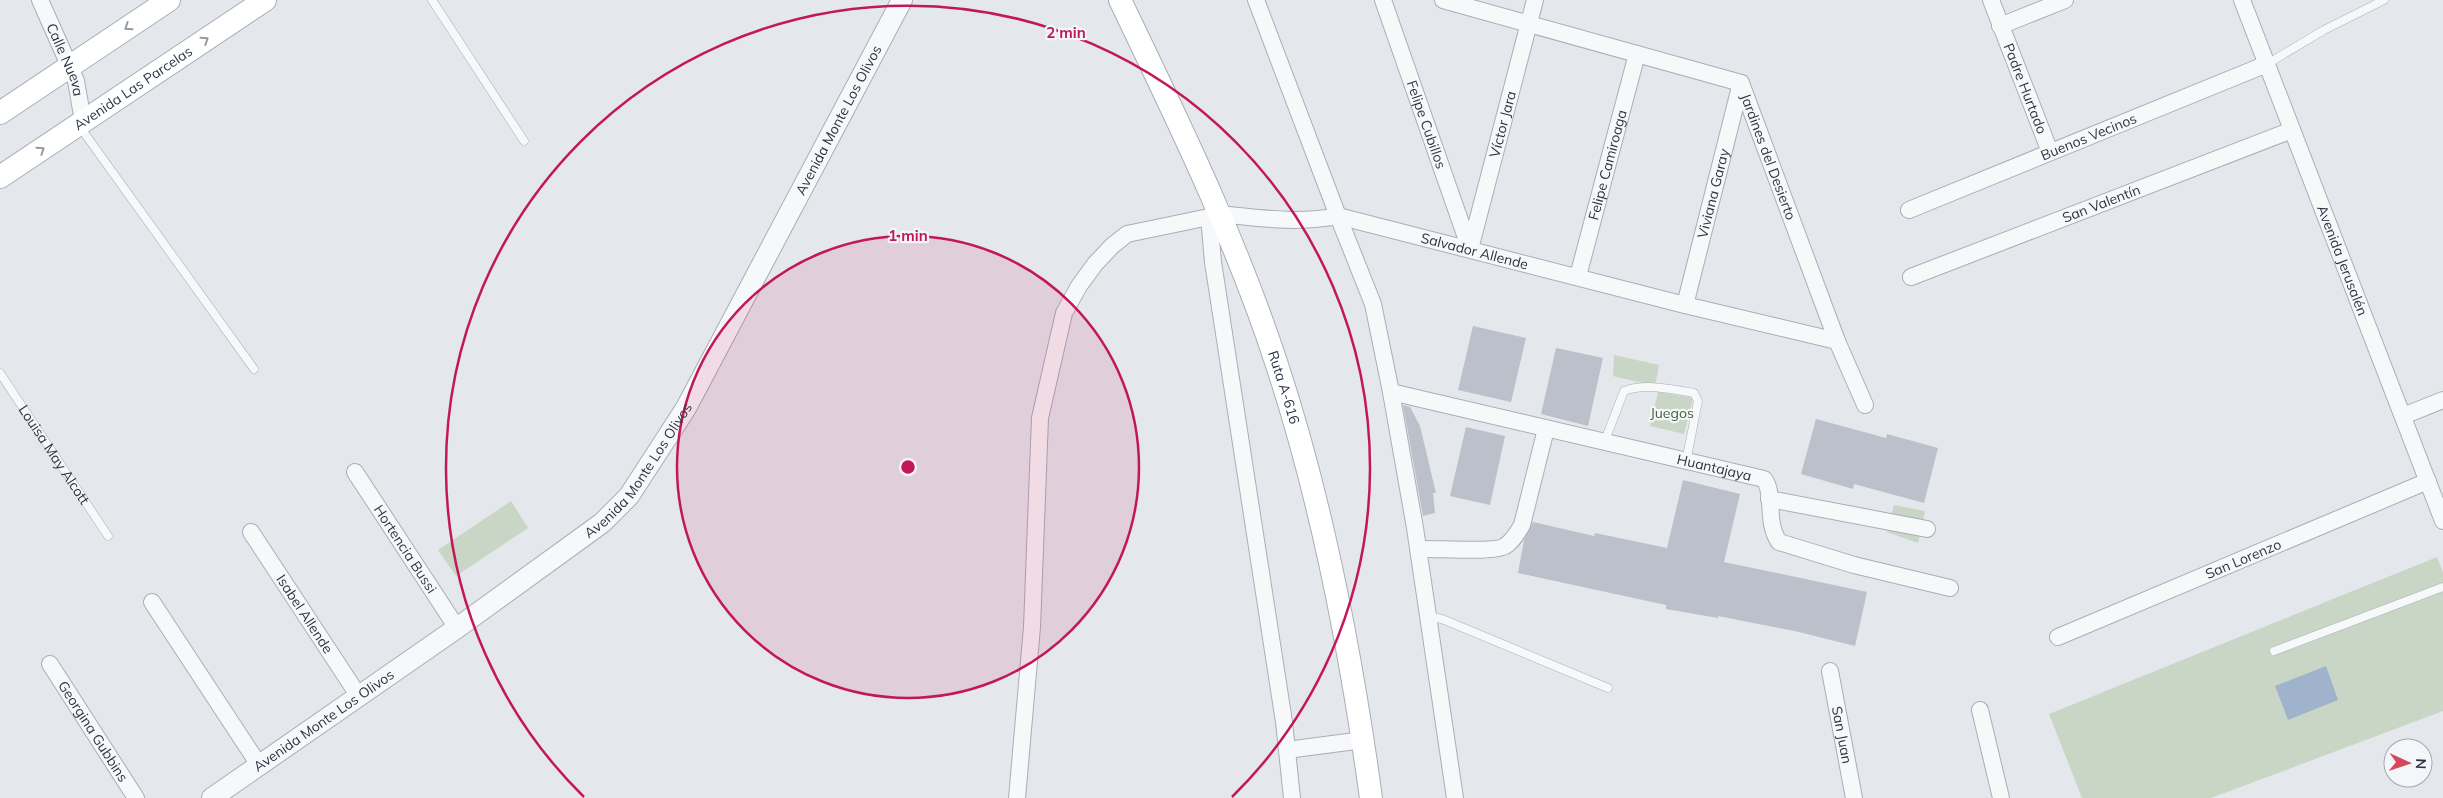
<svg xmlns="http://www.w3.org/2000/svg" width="2443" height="798" font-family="Mulish,sans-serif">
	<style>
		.green { fill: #c9d6c5 }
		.water { fill: #9fb4cc }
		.building { fill: #bbc0ca }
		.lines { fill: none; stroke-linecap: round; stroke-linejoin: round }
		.service-casing { stroke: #a9aeb7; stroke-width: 9 }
		.minor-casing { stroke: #a9aeb7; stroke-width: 18 }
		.tertiary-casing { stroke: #a9aeb7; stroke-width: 22 }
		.secondary-casing { stroke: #a9aeb7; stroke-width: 24 }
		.service { stroke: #f7f8fa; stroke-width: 8 }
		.minor { stroke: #f7f8fa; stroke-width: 16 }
		.tertiary { stroke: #f7f8fa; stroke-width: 20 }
		.secondary { stroke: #fff; stroke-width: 22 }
		.oneway { stroke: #959aa2 }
		.ring { fill: none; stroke: #c2185b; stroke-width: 2.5 }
		.labels { text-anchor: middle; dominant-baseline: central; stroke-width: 4.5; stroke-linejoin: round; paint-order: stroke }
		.street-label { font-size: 14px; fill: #2b3445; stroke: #f4f6f9 }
		.park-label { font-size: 14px; fill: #3f6138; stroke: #f4f6f9 }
		.centre { fill: #c2185b; stroke: #f4f6f9; stroke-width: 2.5 }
		.ring-label { font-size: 15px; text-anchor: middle; font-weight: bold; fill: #c2185b; stroke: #f4f6f9; stroke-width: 4.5; stroke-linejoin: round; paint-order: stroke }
	</style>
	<rect width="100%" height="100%" fill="#e4e7ec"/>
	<!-- green -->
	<path class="green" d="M 1614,355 L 1659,365 L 1655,386 L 1613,376 Z
		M 1658,392 L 1693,398 L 1684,434 L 1650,426 Z
		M 511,501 L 528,528 L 456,576 L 438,550 Z
		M 1894,505 L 1925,511 L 1918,543 L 1887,532 Z
		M 2437,557 L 2443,572 L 2443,711 L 2211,798 L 2082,798 L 2049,714 Z"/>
	<!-- water -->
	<path class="water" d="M 2326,666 L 2338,700 L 2288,720 L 2275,686 Z"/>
	<!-- building -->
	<path class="building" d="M 1473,326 L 1526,338 L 1511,402 L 1458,390 Z
		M 1556,348 L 1603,358 L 1588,426 L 1541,414 Z
		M 1403,405 L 1410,407 L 1420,426 L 1436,493 L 1433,493 L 1435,513 L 1423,516 Z
		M 1816,419 L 1886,438 L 1887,434 L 1938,448 L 1924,503 L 1854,484 L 1853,489 L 1801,474 Z
		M 1466,427 L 1505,436 L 1490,505 L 1450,496 Z
		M 1683,480 L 1740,494 L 1724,562 L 1867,592 L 1855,646 L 1799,632 L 1718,616 L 1718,618 L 1666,609 L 1666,605 L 1518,573 L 1524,540 L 1533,522 L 1594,536 L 1595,533 L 1667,548 Z"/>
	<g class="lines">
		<defs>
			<g id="service">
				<path d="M 432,0 L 524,141"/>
				<path d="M 2267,64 L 2324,30 L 2384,0"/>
				<path d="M 80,127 L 254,369"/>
				<path id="s1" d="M 0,373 L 108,536"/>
				<path d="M 1604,443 L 1624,391 C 1644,383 1673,389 1694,393 L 1698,401 L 1686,462"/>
				<path d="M 1428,616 L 1442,619 L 1608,688"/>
				<path d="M 2274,651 L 2443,587"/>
			</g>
			<g id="minor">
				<path id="s2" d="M 40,0 L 76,81 L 83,121"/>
				<path id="s3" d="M 1256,0 L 1338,216 L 1685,305 L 1837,341"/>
				<path id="s4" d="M 1383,0 L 1470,249"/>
				<path id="s5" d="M 1443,0 L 1741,83 L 1837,341 L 1865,405"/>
				<path id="s6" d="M 1991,0 L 2050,152"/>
				<path id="s7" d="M 2242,0 L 2443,521"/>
				<path d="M 2000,26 L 2065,0"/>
				<path id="s8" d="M 1909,210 L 2267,64"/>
				<path id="s9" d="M 1470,249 L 1535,0"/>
				<path id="s10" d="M 1578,276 L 1637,54"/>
				<path id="s11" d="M 1911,277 L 2292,130"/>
				<path id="s12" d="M 1685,305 L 1741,83"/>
				<path id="s13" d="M 1391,392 L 1764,479 C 1775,492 1765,522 1779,542 L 1854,565 L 1950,588"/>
				<path d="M 2403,416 L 2443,400"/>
				<path id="s14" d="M 355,472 L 457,628"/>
				<path d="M 1769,499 L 1927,529"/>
				<path id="s15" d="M 251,532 L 358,695"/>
				<path d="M 1419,549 C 1435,548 1495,553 1505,546 C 1513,541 1518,532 1522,525 L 1546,429"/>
				<path d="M 152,602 L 259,765"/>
				<path id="s16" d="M 2058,637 L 2428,481"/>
				<path id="s17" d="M 50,664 L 136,798"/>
				<path id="s18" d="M 1830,671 L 1854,798"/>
				<path d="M 1980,710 L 2001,798"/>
				<path d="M 1287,750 L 1363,740"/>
				<path d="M 1017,798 L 1032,627 L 1040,418 L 1064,313 L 1079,286 L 1095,264 L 1112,246 L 1127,234 L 1209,217"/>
				<path d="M 1292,798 L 1284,722 L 1213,262 L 1209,217 L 1219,214 C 1260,218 1298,224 1338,216 L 1373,304 L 1391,392 L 1415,528 L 1455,798"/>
			</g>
			<g id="tertiary">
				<path id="s19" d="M 212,798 L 457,628 L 602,523 L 629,496 L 686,408 L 902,0"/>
			</g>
			<g id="secondary">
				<path id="s20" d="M 1120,0 C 1177,119 1236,239 1277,365 C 1323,505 1351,652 1371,798"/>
				<path d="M 0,113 L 169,0"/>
				<path id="s21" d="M 0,177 L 265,0"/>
			</g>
		</defs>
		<!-- service casing -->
		<use href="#service" class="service-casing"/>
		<!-- minor casing -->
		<use href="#minor" class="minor-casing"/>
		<!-- tertiary casing -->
		<use href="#tertiary" class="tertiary-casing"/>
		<!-- secondary casing -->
		<use href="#secondary" class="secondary-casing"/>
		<!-- service -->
		<use href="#service" class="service"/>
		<!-- minor -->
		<use href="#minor" class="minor"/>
		<!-- tertiary -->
		<use href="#tertiary" class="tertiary"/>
		<!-- secondary -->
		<use href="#secondary" class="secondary"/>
	</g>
	<!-- one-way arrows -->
	<defs><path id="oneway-chevron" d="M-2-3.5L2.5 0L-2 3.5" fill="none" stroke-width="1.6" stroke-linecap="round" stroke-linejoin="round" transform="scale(1.25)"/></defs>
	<g class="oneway">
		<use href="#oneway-chevron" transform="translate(128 27) rotate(146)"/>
		<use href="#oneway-chevron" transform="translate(205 40) rotate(-34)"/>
		<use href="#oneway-chevron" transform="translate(41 150) rotate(-34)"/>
	</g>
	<!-- distance rings -->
	<circle cx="908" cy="467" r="231" fill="#c2185b" fill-opacity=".12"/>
	<g class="ring">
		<circle cx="908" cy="467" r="231"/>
		<path d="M584 797A462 462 0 1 1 1232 797"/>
	</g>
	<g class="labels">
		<!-- street labels -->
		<g class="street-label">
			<text stroke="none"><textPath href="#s2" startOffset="65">Calle Nueva</textPath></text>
			<text stroke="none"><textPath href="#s21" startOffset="160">Avenida Las Parcelas</textPath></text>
			<text stroke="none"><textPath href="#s6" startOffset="95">Padre Hurtado</textPath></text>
			<text stroke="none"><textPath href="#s19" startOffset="946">Avenida Monte Los Olivos</textPath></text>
			<text stroke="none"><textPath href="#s4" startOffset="132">Felipe Cubillos</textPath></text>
			<text stroke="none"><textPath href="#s9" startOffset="129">Víctor Jara</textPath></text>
			<text stroke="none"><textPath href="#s8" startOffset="194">Buenos Vecinos</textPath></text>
			<text stroke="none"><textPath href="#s5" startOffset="388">Jardines del Desierto</textPath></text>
			<text stroke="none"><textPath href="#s10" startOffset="115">Felipe Camiroaga</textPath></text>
			<text stroke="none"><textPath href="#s12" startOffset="115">Viviana Garay</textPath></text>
			<text stroke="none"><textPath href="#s11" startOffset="204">San Valentín</textPath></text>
			<text stroke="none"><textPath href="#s3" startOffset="372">Salvador Allende</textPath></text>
			<text stroke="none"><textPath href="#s7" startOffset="279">Avenida Jerusalén</textPath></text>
			<text stroke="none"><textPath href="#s20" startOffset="421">Ruta A-616</textPath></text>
			<text stroke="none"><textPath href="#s1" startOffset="98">Louisa May Alcott</textPath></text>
			<text stroke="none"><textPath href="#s19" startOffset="541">Avenida Monte Los Olivos</textPath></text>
			<text stroke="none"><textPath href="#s13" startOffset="332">Huantajaya</textPath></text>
			<text stroke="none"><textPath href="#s14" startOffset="92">Hortencia Bussi</textPath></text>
			<text stroke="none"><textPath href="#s16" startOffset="201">San Lorenzo</textPath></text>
			<text stroke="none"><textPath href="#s15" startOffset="98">Isabel Allende</textPath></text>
			<text stroke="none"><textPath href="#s19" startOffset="136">Avenida Monte Los Olivos</textPath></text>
			<text stroke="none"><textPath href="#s17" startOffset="80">Georgina Gubbins</textPath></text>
			<text stroke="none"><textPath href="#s18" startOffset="65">San Juan</textPath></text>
		</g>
		<!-- park labels -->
		<g class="park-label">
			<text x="1672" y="413">Juegos</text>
		</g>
	</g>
	<circle cx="908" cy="467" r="8" class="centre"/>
	<g class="ring-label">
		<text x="1066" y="38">2 min</text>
		<text x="908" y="241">1 min</text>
	</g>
	<!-- north arrow -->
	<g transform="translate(2408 763) rotate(93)"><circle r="24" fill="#f4f6f9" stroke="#a4a8b1"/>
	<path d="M0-4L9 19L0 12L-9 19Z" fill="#d1495b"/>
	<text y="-8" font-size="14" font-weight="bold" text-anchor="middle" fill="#2b3445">N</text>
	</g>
</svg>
